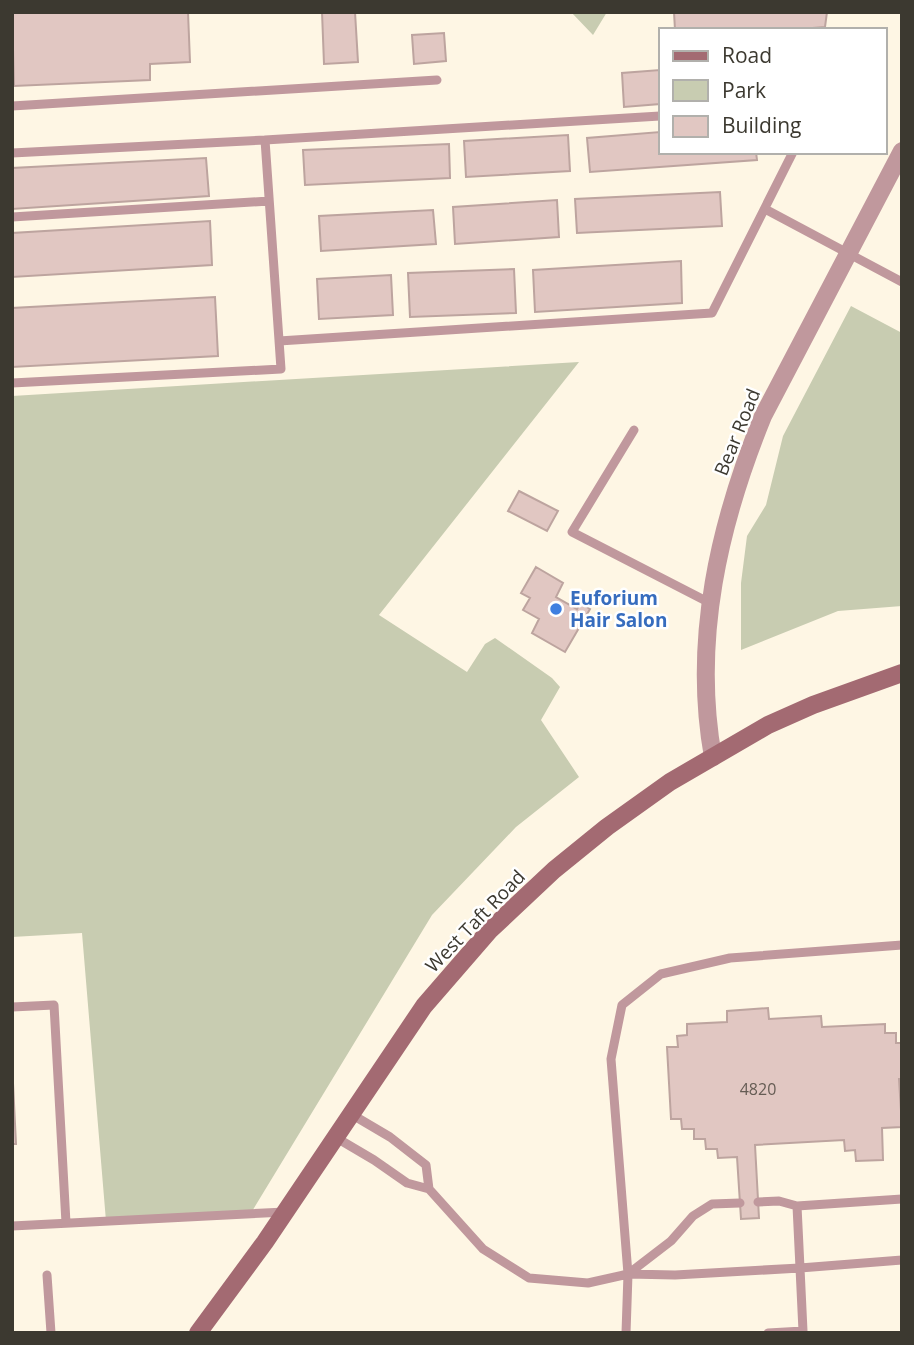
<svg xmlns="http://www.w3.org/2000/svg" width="914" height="1345" font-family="'Open Sans',sans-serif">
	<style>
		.green { fill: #c8ccb1 }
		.building { fill: #e1c7c2; stroke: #bda49f; stroke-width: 2 }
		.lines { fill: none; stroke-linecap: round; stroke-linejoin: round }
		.service { stroke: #c0989d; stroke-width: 9 }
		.tertiary { stroke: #c0989d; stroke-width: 18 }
		.secondary { stroke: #a36a72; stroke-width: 18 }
		.shop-dot { fill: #3f7fe0; stroke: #fff; stroke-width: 2.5 }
		.labels { text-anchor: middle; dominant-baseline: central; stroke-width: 5; stroke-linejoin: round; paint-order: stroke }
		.number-label { font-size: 16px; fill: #655c54 }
		.street-label { font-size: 19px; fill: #3c3930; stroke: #fff }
		.shop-label { font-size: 19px; font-weight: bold; fill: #366cbe; stroke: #fff; text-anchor: start }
	</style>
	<rect width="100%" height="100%" fill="#fef6e4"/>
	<!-- green -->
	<path class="green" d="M 571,12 L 607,12 L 593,35 Z
		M 851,306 L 902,333 L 902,606 L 838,611 L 741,650 L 741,583 L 747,536 L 766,505 L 783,436 Z
		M 579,362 L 379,615 L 467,672 L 485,644 L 495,638 L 552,678 L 560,687 L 541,720 L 579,777 L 516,827 L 432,915 L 251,1213 L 106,1221 L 82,933 L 12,937 L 12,396 Z"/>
	<!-- building -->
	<path class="building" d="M 12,12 L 188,12 L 190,62 L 150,64 L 150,80 L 14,86 Z
		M 322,12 L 355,12 L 358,62 L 324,64 Z
		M 674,12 L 827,12 L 825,27 L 787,30 L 675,30 Z
		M 444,33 L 446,61 L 414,64 L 412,35 Z
		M 660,70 L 660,104 L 624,107 L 622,73 Z
		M 660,132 L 660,152 L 756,152 L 757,160 L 590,172 L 587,138 Z
		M 568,135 L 570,171 L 466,177 L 464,141 Z
		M 449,144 L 450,178 L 305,185 L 303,150 Z
		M 206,158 L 209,196 L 12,209 L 12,168 Z
		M 720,192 L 722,226 L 577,233 L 575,199 Z
		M 557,200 L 559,237 L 455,244 L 453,207 Z
		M 433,210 L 436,244 L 321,251 L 319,216 Z
		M 210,221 L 212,265 L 12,277 L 12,233 Z
		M 681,261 L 682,303 L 535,312 L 533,270 Z
		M 514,269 L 516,313 L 410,317 L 408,273 Z
		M 391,275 L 393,315 L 319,319 L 317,279 Z
		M 215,297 L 218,356 L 12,367 L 12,308 Z
		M 519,491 L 558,511 L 547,531 L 508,511 Z
		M 536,567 L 563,583 L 556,597 L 577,609 L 580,603 L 590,609 L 565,652 L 532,633 L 539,619 L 523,610 L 530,598 L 521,593 Z
		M 768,1008 L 769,1019 L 821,1016 L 822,1027 L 885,1024 L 885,1033 L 896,1033 L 896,1043 L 902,1043 L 902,1079 L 899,1079 L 902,1127 L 882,1128 L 883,1160 L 856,1161 L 855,1150 L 845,1151 L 844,1140 L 755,1145 L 759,1218 L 741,1219 L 737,1157 L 718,1158 L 717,1149 L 706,1149 L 705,1139 L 694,1139 L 694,1129 L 682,1129 L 681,1119 L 671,1119 L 667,1047 L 678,1047 L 677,1036 L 687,1035 L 687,1024 L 727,1022 L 727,1011 Z
		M 13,1083 L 16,1144 L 12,1144 L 12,1083 Z"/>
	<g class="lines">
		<!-- service -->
		<path class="service" d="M 12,106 L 437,80
			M 265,140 L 660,116
			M 12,153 L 265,140 L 281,369 L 12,383
			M 765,209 L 902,282
			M 12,217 L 269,201
			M 279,341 L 712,313 L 793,152
			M 634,430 L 572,532 L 710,603
			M 12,1007 L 54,1005 L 66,1223
			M 351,1114 L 390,1137 L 426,1165 L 429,1189
			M 335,1137 L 374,1160 L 407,1183 L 429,1189 L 483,1249 L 529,1278 L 588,1283 L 628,1274 L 611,1059 L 622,1005 L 661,974 L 730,958 L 902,945
			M 758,1202 L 779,1201 L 797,1206 L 800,1268 L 902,1260
			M 797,1206 L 902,1199
			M 12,1226 L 285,1212
			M 628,1274 L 675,1275 L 800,1268 L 803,1331 L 768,1333
			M 628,1274 L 671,1241 L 693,1216 L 712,1204 L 740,1203
			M 47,1275 L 51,1333
			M 626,1333 L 628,1274"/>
		<!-- tertiary -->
		<path class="tertiary" d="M 713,757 C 692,640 719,524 763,416 L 902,151"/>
		<!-- secondary -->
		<path class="secondary" d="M 198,1333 L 265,1242 L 424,1006 L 489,931 L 554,870 L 607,827 L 670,782 L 768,725 L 813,705 L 902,673"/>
	</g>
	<!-- markers -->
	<circle class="shop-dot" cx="556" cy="609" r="7"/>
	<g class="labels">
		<!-- number labels -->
		<g class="number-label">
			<text x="758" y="1089">4820</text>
		</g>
		<!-- street labels -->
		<g class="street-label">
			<text transform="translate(737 432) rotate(-68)">Bear Road</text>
			<text transform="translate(475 921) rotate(-46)">West Taft Road</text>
		</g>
		<!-- shop labels -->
		<g class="shop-label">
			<text x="570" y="598">Euforium<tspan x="570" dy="22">Hair Salon</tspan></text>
		</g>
	</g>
	<!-- border -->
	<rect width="914" height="1345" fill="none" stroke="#3c3930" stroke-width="28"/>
	<!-- legend -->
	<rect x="659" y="28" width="228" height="126" fill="#ffffff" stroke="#b1b0ac" stroke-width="2"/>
	<rect x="673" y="51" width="35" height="10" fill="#a36a72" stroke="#b1b0ac" stroke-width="2"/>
	<text x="722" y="63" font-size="21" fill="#3c3930">Road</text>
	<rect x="673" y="80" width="35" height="21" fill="#c8ccb1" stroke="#b1b0ac" stroke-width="2"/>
	<text x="722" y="98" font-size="21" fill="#3c3930">Park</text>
	<rect x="673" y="116" width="35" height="21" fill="#e1c7c2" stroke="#b1b0ac" stroke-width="2"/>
	<text x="722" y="133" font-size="21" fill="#3c3930">Building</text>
</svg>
